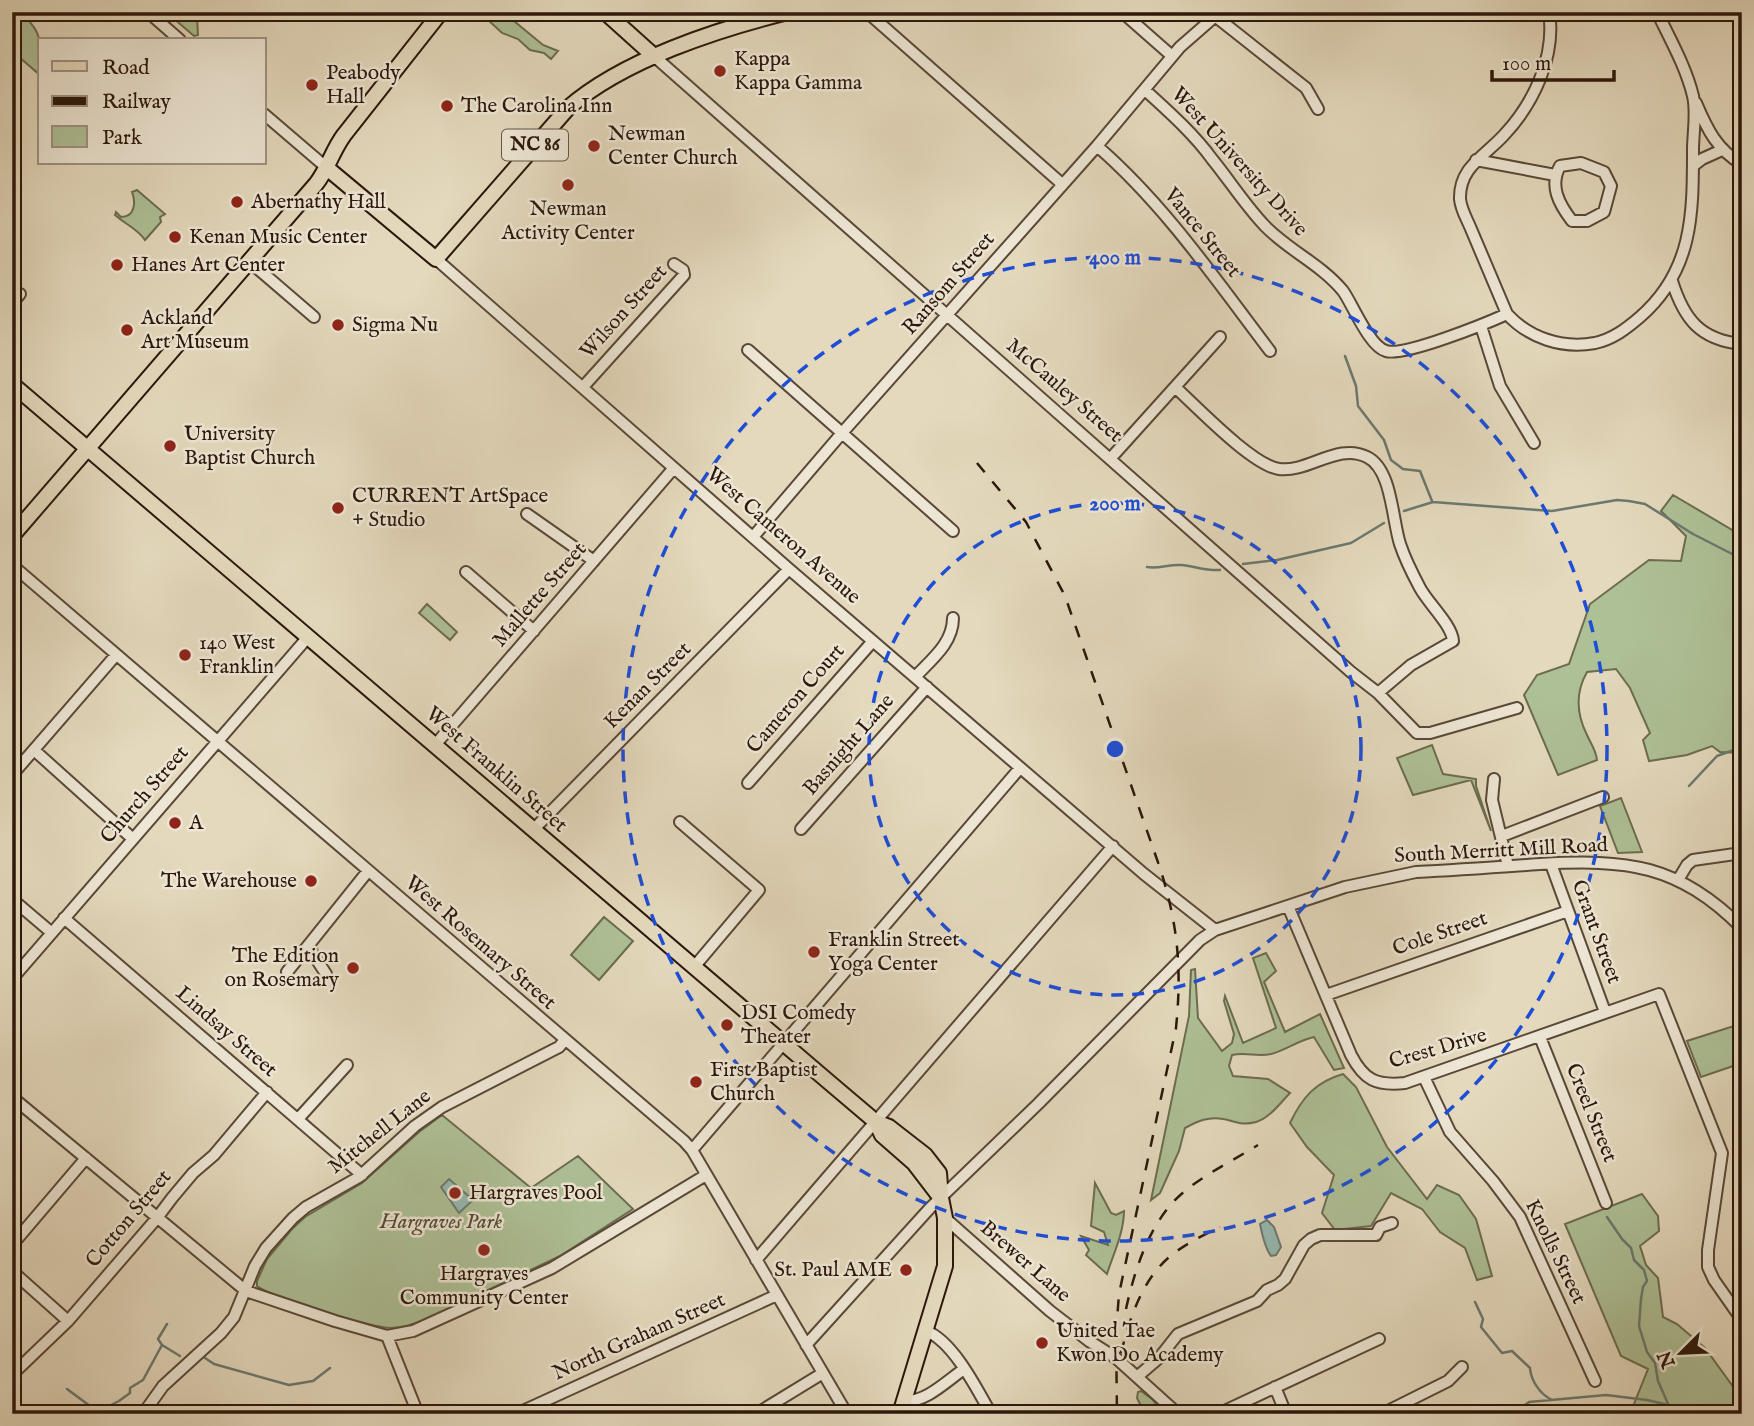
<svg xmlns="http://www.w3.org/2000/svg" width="1754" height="1426" font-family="'IM FELL English',serif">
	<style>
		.green { fill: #aec096; stroke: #6c6c50; stroke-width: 2 }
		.water { fill: #95bab3; stroke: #6b7970; stroke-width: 2 }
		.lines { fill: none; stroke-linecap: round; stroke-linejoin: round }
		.stream { stroke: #6b7970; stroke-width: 2.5 }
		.minor-casing { stroke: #594838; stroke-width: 14 }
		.major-casing { stroke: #2b170b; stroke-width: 18 }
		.minor { stroke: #ede6d4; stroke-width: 10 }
		.major { stroke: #e4d9bd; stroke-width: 14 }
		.rail { stroke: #2b170b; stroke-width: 2.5; stroke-dasharray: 12 12; stroke-linecap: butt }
		.ring { fill: none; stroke: #1d4ed8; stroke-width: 3.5; stroke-dasharray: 12 9 }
		.poi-dot { fill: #8f2418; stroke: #ede6d4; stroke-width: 2.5 }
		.labels { text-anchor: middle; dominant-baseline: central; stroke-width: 5; stroke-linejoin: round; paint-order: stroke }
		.shield { fill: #ede6d4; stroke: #655547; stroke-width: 2 }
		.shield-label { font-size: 19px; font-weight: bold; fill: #2b170b }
		.poi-label { font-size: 21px; fill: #2b170b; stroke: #ede6d4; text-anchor: start }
		.street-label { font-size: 21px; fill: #2b170b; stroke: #ede6d4 }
		.park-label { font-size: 21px; font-style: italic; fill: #524a35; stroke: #ede6d4 }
		.centre { fill: #1d4ed8; stroke: #ede6d4; stroke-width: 3.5 }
		.ring-label { font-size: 21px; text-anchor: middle; font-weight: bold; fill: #1d4ed8; stroke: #ede6d4; stroke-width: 5; stroke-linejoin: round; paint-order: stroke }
	</style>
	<rect width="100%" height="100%" fill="#e4d9bd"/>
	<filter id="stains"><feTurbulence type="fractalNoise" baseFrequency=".00286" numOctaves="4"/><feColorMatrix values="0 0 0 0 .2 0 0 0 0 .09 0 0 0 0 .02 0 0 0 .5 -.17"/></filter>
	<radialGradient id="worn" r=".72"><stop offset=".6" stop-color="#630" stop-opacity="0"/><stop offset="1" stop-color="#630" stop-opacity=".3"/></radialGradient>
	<!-- green -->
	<path class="green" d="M 12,12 L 30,12 L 26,18 C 45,36 40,50 40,75 L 12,51 Z
		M 166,12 L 184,12 L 197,17 L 198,35 L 194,36 Z
		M 491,12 L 503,12 L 543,45 L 558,51 L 551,59 L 544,53 L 530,50 L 518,39 L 502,33 L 487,19 Z
		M 137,190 L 165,214 L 160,217 L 161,222 L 145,240 C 138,229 125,224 115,215 L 116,212 L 121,217 C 135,217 136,202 132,192 Z
		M 1673,495 L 1734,531 L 1742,523 L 1741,753 L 1720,752 L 1712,746 L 1687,755 L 1649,761 L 1643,740 L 1650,733 L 1630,688 L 1616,669 L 1587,672 C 1575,693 1576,713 1587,735 C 1591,744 1596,750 1597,760 L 1558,775 L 1524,695 L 1537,675 L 1569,664 L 1590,604 L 1649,560 L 1681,561 L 1686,536 L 1661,511 Z
		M 427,604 L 457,632 L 450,640 L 419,613 Z
		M 1432,745 L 1443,774 L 1476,779 L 1476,786 L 1491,831 L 1471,780 L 1413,795 L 1397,758 Z
		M 1621,798 L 1642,852 L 1618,853 L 1600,806 Z
		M 604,917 L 633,941 L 599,980 L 571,955 Z
		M 1266,953 L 1276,971 L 1264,982 L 1285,1032 L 1320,1014 L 1344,1068 L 1334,1070 L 1314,1037 C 1299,1040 1286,1050 1271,1054 C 1257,1057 1246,1052 1232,1055 L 1229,1066 L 1233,1076 L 1268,1079 L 1290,1093 C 1280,1103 1270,1118 1256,1122 C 1241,1126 1235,1121 1223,1119 C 1209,1116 1198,1121 1185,1128 L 1179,1151 L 1160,1193 L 1151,1200 L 1189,1016 L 1191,970 L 1195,969 L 1198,1018 L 1222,1051 L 1232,1043 L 1234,1034 L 1224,1001 L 1225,996 L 1243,1043 L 1276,1028 L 1253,958 Z
		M 1740,1024 L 1742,1063 L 1701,1077 L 1687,1041 Z
		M 1343,1074 L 1356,1087 L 1387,1147 L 1427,1199 L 1437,1185 L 1459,1195 L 1476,1219 L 1492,1276 L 1477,1280 L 1465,1248 L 1440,1232 L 1422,1209 L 1391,1193 L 1371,1226 L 1335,1230 L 1322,1213 L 1334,1175 L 1307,1147 L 1290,1123 C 1302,1098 1315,1082 1343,1074 Z
		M 442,1115 L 531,1188 L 578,1156 L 633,1209 L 560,1256 L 427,1319 C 415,1324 403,1328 390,1328 C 370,1327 271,1297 257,1286 L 257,1281 L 267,1259 L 292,1229 L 305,1217 L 362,1183 L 419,1132 Z
		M 1095,1183 L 1111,1213 L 1116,1215 L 1124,1211 C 1124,1232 1113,1255 1107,1274 L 1086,1255 L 1089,1250 L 1081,1236 L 1108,1245 L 1104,1232 L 1091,1226 Z
		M 1642,1194 L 1658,1216 L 1659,1231 L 1640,1246 L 1646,1265 L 1658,1278 L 1663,1317 L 1677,1324 L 1705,1348 L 1742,1399 L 1742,1414 L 1630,1414 L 1648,1369 L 1621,1356 L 1565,1224 Z
		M 1141,1391 L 1152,1399 L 1164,1414 L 1145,1414 L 1137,1398 L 1138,1392 Z"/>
	<!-- water -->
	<path class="water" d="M 449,1179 L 473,1200 L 459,1213 L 441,1187 Z
		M 1267,1220 L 1274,1227 L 1281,1247 L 1276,1255 L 1271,1256 C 1265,1248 1262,1234 1260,1224 Z"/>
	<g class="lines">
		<!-- stream -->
		<path class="stream" d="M 1345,356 L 1356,386 L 1358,406 L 1384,440 L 1391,460 L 1403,469 L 1420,471 L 1432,501
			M 1404,511 L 1433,502 L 1552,511 L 1617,500 L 1629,501 L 1645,504 L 1693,534 L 1742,559
			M 1243,564 L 1277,560 L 1351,543 L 1384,523
			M 1147,567 C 1159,569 1169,564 1181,565 C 1194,566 1206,571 1220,570
			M 1689,786 L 1717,756 L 1742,747
			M 1607,1217 L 1622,1239 L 1631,1248 L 1634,1260 L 1644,1270 L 1647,1281 L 1643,1287 L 1641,1299 L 1639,1326 L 1647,1352 L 1655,1363 L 1658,1381 L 1669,1406
			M 1475,1302 L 1483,1319 L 1481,1327 L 1502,1353 L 1512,1351 L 1530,1368 C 1531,1381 1540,1394 1552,1400
			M 162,1345 L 180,1356
			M 205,1358 L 214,1364 L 289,1385 L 313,1381 L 330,1368
			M 67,1389 L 90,1406 L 93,1412
			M 93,1414 L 119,1401 L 130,1393 L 130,1388 L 143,1380 L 162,1345 L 158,1339 L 167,1324
			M 1513,1414 L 1529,1402 L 1606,1395 L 1647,1400 L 1707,1414"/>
		<defs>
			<path id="minor" d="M 148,12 L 180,40
				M 867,12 L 1062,184
				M 1122,12 L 1172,56
				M 1549,12 C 1556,56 1534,103 1504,135 C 1485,156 1459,167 1460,199 C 1461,210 1467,219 1471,229 C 1483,257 1495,285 1507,314 C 1529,338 1562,349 1595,343 C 1613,339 1626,329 1640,317 C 1693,271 1693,214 1693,150 C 1693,133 1697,112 1693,96 C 1686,67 1670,39 1657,12
				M 1215,16 L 1306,88 L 1318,109
				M 655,57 L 1351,672 L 1378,693 L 1417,733 L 1430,733 L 1517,708
				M 1145,90 C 1168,111 1194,134 1212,159 C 1230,181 1245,205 1265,226 C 1288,250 1322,265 1343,291 C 1353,305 1369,346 1386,351 C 1404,357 1487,323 1507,314
				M 1696,103 C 1707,129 1717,150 1742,164
				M 264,114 L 327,168
				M 1097,146 C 1165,205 1216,280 1270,351
				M 1476,160 L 1555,175
				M 1581,163 L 1604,172 L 1611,186 L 1604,212 L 1587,221 L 1572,221 C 1559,204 1549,186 1560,166 Z
				M 1693,166 L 1702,159 L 1722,150
				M 436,259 L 789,569 L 1144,874 L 1215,930
				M 250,262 L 314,317
				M 1672,281 C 1684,319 1700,340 1742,344
				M 12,303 L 20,294
				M 1481,326 L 1500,386 L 1534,443
				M 748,350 L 953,531
				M 583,387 L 684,275 L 683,270 L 674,264
				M 1175,387 C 1197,407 1252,465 1279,469 C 1308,473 1338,442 1367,457 C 1392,469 1392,519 1400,544 C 1405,559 1412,573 1420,588 C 1428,603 1452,625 1453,641 L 1411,665 L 1378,693
				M 1110,459 L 1220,337
				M 527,514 L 594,561
				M 753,537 L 842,433 L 1097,146 L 1180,47 L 1220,12
				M 12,565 L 684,1141 L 692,1150 L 847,1414
				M 466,572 L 534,631
				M 915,677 C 932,659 953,643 953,618
				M 435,745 L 673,469
				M 34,750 L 133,839
				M 12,775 L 116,655
				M 1494,779 L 1492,800 L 1508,866
				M 748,783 L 873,641
				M 680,822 L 759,890 L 694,967
				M 801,829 L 927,687
				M 533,830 L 789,569
				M 1502,836 L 1603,797
				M 1551,864 L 1605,1012
				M 1678,880 L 1687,865 L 1693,860 L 1742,853
				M 12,899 L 52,933
				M 1288,906 L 1351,1055 C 1364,1080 1376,1086 1405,1083 L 1659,994 L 1722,1153 L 1708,1250 L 1708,1267 L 1714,1280 L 1742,1320
				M 64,918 L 362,1175
				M 308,946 L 326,974
				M 287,972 L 368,871
				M 12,979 L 308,637
				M 1326,995 L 1568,911
				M 1540,1037 L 1606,1203
				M 1424,1077 L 1450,1132 L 1493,1181 L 1520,1217 L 1595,1381
				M 12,1097 L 246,1291 L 335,1321 L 387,1336 L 413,1331 L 552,1268 L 706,1175
				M 298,1119 L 347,1065
				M 692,1150 L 1020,768
				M 945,1218 L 1050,1311 L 1089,1341 L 1116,1358 L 1178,1414
				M 12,1245 L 86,1158
				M 756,1260 L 1113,846
				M 12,1271 L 68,1321
				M 926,1331 C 953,1341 977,1389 991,1414
				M 387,1336 L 418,1414
				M 806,1345 L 930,1208 L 1038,1104 L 1200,940 L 1215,930 L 1345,887 L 1416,872 C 1458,870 1499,867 1540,864 C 1627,859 1678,864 1742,928
				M 18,1369 L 68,1321 L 157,1218 L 172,1198 L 193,1173 L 214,1155 L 267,1092
				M 1138,1376 L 1159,1358 L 1178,1334 L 1257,1301 L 1267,1290 L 1278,1285 L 1285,1279 L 1304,1245 L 1311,1239 L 1320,1235 L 1376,1235 L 1380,1227 L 1392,1223
				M 1275,1387 L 1286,1414
				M 905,1400 C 924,1404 948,1380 964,1369
				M 143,1414 L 163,1386 L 221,1333 L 234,1317 L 255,1266 L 266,1248 L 293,1218 L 306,1207 L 359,1177 L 415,1126 L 442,1107 L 559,1047 L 565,1040
				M 516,1414 L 777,1295
				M 756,1414 L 823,1373
				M 1218,1414 L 1379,1339
				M 1382,1414 L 1448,1381 L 1462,1367"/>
			<path id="major" d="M 605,12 L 655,57
				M 327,168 L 436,259 L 568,108 C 623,60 718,29 788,12
				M 12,384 L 830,1083 L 876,1122 L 889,1127 L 925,1155 L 939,1173 L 941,1198 L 945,1218 L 945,1266 L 900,1414
				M 12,536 L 316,184 C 328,169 332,151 344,135 L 441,12
				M 876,1122 L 882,1135 L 914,1163 L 940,1197"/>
		</defs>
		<!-- minor casing -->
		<use href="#minor" class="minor-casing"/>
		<!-- major casing -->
		<use href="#major" class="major-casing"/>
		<!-- minor -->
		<use href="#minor" class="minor"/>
		<!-- major -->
		<use href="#major" class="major"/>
		<!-- rail -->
		<path class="rail" d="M 977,463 L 1026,522 L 1065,596 L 1160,868 C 1178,925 1182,968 1176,1028 L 1119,1294 L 1116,1333 L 1117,1414
			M 1126,1309 C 1135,1268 1151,1218 1185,1191 C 1207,1173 1234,1160 1258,1145
			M 1121,1353 C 1130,1317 1143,1277 1173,1254 C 1187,1243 1204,1235 1220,1227"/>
	</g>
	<!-- distance rings -->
	<g class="ring">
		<circle cx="1115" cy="749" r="246"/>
		<circle cx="1115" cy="749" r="492"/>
	</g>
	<!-- markers -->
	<g class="poi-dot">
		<circle cx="720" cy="71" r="7"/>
		<circle cx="312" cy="85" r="7"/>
		<circle cx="447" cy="106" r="7"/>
		<circle cx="594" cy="146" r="7"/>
		<circle cx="568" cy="185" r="7"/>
		<circle cx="237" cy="202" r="7"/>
		<circle cx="175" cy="237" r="7"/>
		<circle cx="117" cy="265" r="7"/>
		<circle cx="338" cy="325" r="7"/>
		<circle cx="127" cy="330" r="7"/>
		<circle cx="170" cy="446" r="7"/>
		<circle cx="338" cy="508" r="7"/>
		<circle cx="185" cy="655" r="7"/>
		<circle cx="175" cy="823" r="7"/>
		<circle cx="311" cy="881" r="7"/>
		<circle cx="814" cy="952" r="7"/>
		<circle cx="353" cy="968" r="7"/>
		<circle cx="727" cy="1025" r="7"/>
		<circle cx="696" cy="1082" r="7"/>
		<circle cx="455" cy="1193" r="7"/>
		<circle cx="484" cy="1250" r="7"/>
		<circle cx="906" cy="1270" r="7"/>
		<circle cx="1042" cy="1343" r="7"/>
	</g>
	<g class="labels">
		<!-- shield labels -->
		<rect class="shield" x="502" y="129.5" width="66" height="31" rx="5"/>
		<g class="shield-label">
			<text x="535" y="145">NC 86</text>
		</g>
		<!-- poi labels -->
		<g class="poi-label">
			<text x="734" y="59">Kappa<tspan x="734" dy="24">Kappa Gamma</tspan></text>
			<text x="326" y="73">Peabody<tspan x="326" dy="24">Hall</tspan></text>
			<text x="461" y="106">The Carolina Inn</text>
			<text x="608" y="134">Newman<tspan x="608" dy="24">Center Church</tspan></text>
			<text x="251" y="202">Abernathy Hall</text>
			<text x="568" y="209" text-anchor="middle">Newman<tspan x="568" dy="24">Activity Center</tspan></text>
			<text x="189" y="237">Kenan Music Center</text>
			<text x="131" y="265">Hanes Art Center</text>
			<text x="141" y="318">Ackland<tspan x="141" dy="24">Art Museum</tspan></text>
			<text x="352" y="325">Sigma Nu</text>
			<text x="184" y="434">University<tspan x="184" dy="24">Baptist Church</tspan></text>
			<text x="352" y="496">CURRENT ArtSpace<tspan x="352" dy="24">+ Studio</tspan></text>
			<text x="199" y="643">140 West<tspan x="199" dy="24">Franklin</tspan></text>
			<text x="189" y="823">A</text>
			<text x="297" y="881" text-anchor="end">The Warehouse</text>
			<text x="828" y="940">Franklin Street<tspan x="828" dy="24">Yoga Center</tspan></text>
			<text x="339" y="956" text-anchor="end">The Edition<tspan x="339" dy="24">on Rosemary</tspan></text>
			<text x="741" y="1013">DSI Comedy<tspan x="741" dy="24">Theater</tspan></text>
			<text x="710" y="1070">First Baptist<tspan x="710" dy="24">Church</tspan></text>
			<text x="469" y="1193">Hargraves Pool</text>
			<text x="892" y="1270" text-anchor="end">St. Paul AME</text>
			<text x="484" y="1274" text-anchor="middle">Hargraves<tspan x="484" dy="24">Community Center</tspan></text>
			<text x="1056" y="1331">United Tae<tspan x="1056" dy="24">Kwon Do Academy</tspan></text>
		</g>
		<!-- street labels -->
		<g class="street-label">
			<text transform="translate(1239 162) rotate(48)">West University Drive</text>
			<text transform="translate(1202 233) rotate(51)">Vance Street</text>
			<text transform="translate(949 284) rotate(-49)">Ransom Street</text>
			<text transform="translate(624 312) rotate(-48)">Wilson Street</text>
			<text transform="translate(1064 391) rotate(41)">McCauley Street</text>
			<text transform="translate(783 536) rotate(41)">West Cameron Avenue</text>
			<text transform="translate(540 595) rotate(-49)">Mallette Street</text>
			<text transform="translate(648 686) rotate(-45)">Kenan Street</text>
			<text transform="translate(796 699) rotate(-49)">Cameron Court</text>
			<text transform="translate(849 745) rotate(-49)">Basnight Lane</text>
			<text transform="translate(496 770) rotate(41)">West Franklin Street</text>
			<text transform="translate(145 795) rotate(-49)">Church Street</text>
			<text transform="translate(1501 851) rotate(-3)">South Merritt Mill Road</text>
			<text transform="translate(1596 932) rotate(70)">Grant Street</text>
			<text transform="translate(1440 934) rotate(-19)">Cole Street</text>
			<text transform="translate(480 943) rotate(41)">West Rosemary Street</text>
			<text transform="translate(226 1032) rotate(41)">Lindsay Street</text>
			<text transform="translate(1438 1049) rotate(-16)">Crest Drive</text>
			<text transform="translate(1591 1113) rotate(68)">Creel Street</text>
			<text transform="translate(380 1132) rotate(-38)">Mitchell Lane</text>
			<text transform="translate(129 1219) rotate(-50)">Cotton Street</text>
			<text transform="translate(1555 1252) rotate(64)">Knolls Street</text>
			<text transform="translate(1025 1262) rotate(41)">Brewer Lane</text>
			<text transform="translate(639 1337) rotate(-24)">North Graham Street</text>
		</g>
		<!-- park labels -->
		<g class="park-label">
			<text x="441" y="1222">Hargraves Park</text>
		</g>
	</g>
	<circle cx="1115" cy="749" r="10" class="centre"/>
	<g class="ring-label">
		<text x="1115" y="264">400 m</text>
		<text x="1115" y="510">200 m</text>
	</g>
	<!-- margin -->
	<rect width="1754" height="1426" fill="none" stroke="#e4d9bd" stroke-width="42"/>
	<rect x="14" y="14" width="1726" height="1398" fill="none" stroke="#2b170b" stroke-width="3.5"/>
	<rect x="21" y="21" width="1712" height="1384" fill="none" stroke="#2b170b" stroke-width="2"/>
	<!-- legend -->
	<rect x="38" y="38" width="228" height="126" fill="#ede6d4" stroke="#9f9384" stroke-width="2"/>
	<rect x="52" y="61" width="35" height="10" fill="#e4d9bd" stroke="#9f9384" stroke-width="2"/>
	<text x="102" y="74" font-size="21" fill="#2b170b">Road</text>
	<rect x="52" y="96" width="35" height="10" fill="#2b170b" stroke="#9f9384" stroke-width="2"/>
	<text x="102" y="108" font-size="21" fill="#2b170b">Railway</text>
	<rect x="52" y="126" width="35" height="21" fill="#aec096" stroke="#9f9384" stroke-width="2"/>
	<text x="102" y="144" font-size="21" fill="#2b170b">Park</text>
	<!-- north arrow -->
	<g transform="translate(1681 1353) rotate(246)" stroke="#ede6d4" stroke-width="5" paint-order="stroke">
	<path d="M0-5L12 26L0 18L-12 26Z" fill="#2b170b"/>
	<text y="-10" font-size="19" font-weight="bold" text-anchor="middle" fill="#2b170b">N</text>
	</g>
	<!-- scale -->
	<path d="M1492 70v10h122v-10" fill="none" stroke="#2b170b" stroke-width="3.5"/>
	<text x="1502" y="70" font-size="21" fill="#2b170b" stroke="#ede6d4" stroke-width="5" paint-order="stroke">100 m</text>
	<rect width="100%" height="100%" filter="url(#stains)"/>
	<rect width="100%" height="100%" fill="url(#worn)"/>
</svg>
